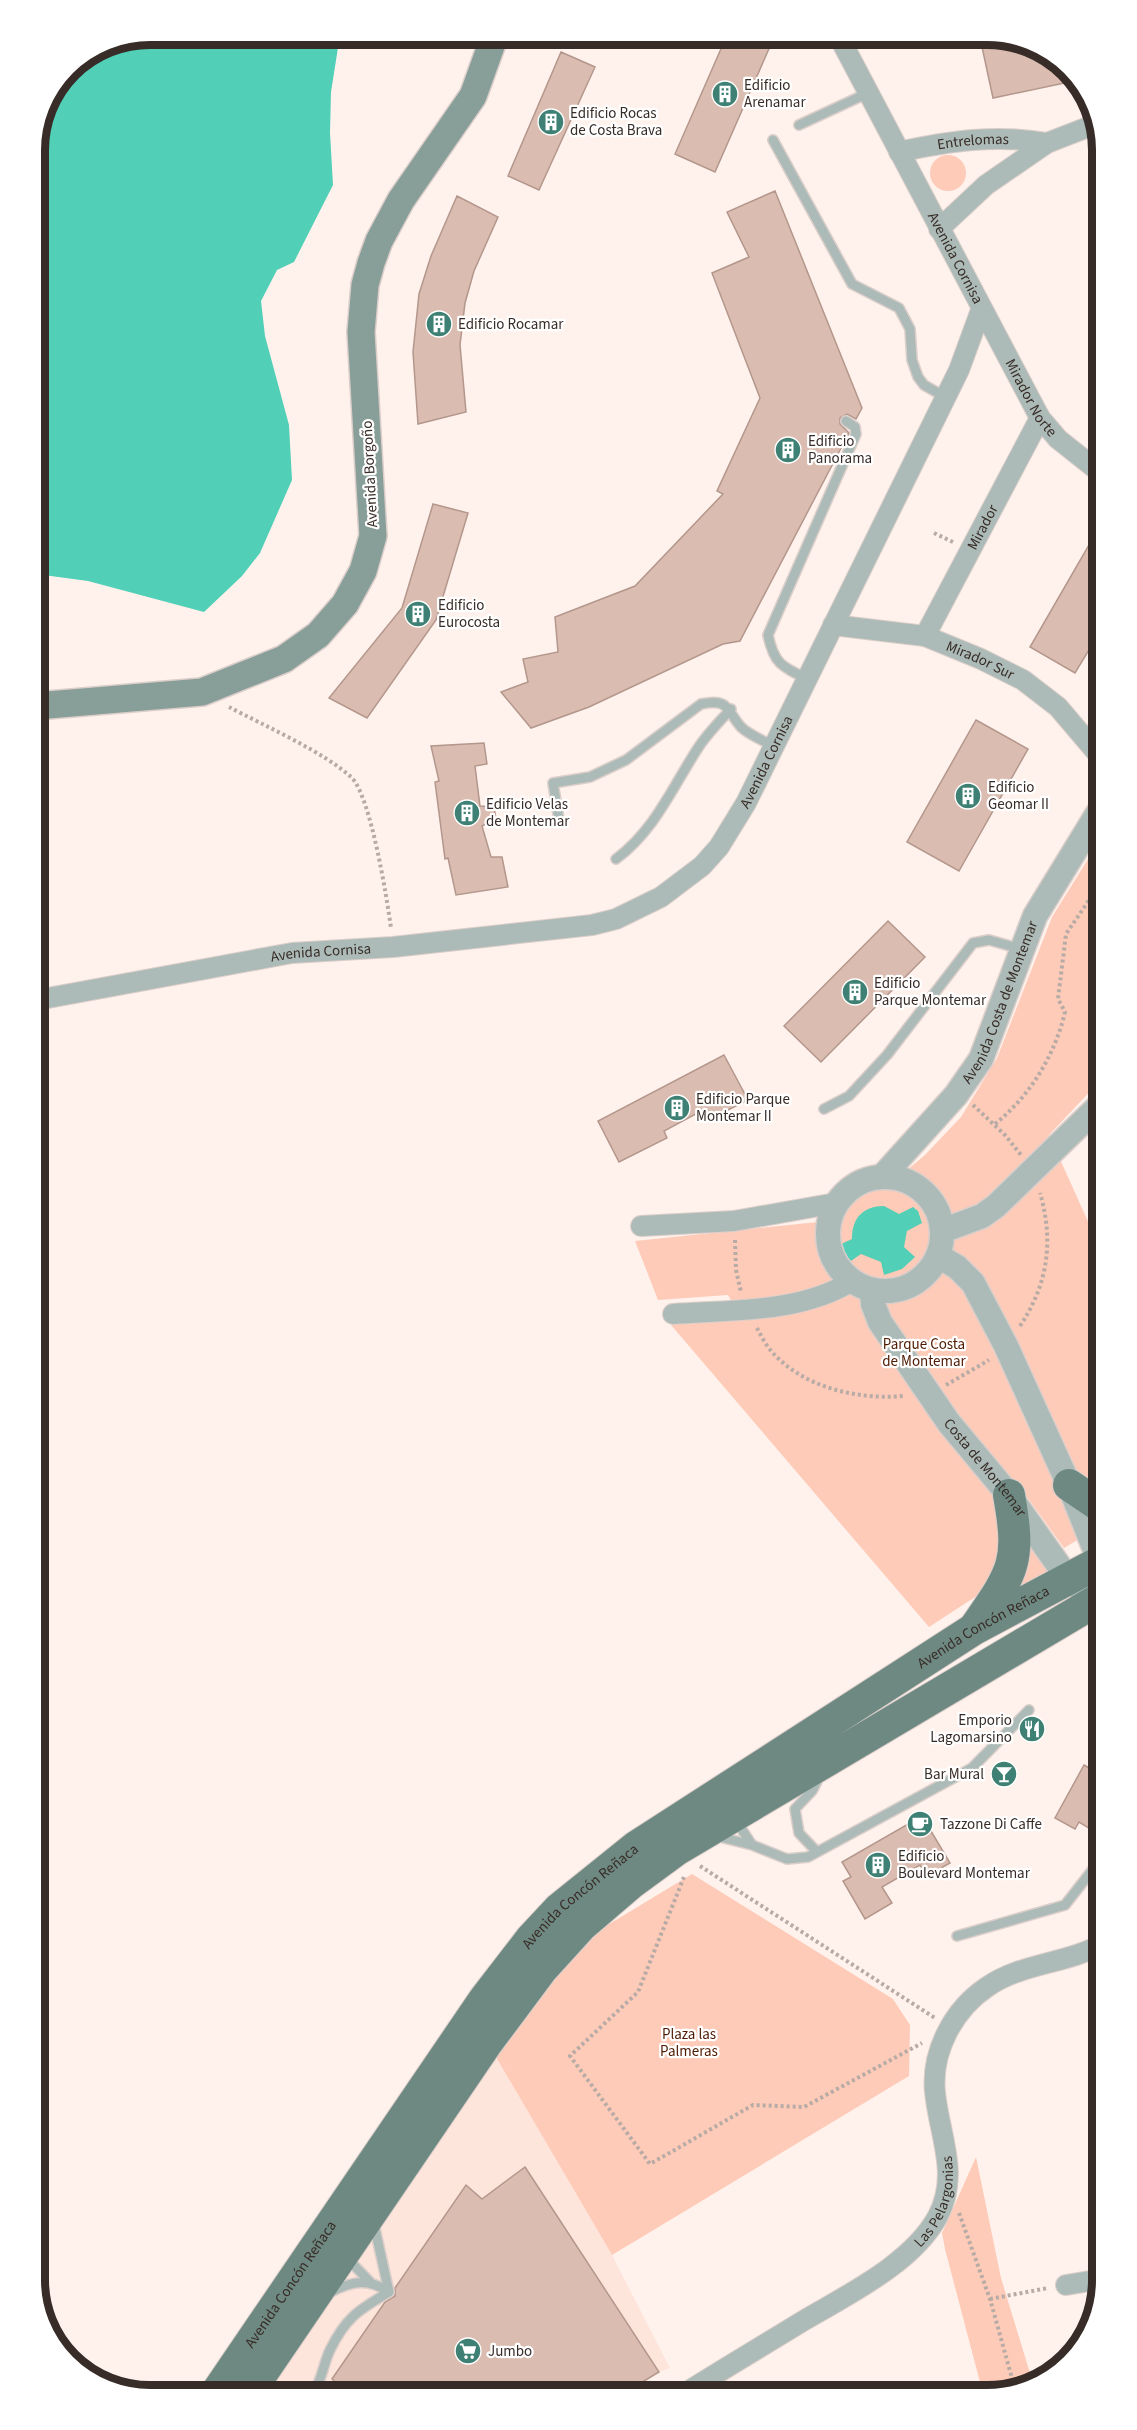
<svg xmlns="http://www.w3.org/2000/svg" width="1137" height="2430" font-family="'Source Sans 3',sans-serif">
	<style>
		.built { fill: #fde5dc }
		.green { fill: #fecbb8 }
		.water { fill: #51cfb7 }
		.building { fill: #dbbcb0; stroke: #b4978c; stroke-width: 1.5 }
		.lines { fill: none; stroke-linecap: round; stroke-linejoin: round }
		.service-casing { stroke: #dbceca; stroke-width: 12 }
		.minor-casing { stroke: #dbceca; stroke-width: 22 }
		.tertiary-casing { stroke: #dbceca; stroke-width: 27 }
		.secondary-casing { stroke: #dbceca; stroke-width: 30 }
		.primary-casing { stroke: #dbceca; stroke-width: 34 }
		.path { stroke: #b8aba6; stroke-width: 4; stroke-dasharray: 3 3; stroke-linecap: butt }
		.service { stroke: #acbbb7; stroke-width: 9 }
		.minor { stroke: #acbbb7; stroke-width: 20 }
		.tertiary { stroke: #acbbb7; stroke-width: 24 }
		.secondary { stroke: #889e98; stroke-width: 27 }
		.primary { stroke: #6e8982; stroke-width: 32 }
		.labels { text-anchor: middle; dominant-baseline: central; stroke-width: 4.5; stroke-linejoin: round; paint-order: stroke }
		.poi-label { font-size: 15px; fill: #382c28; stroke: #fff; text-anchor: start }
		.street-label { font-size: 15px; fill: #382c28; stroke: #fff }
		.park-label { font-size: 15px; fill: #4f1a02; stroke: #fff }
		.rim { fill: none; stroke: #382c28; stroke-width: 8 }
	</style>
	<rect width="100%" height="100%" fill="#fff2ed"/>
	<!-- built -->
	<path class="built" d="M 493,2052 L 612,2255 L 670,2368 L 659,2372 L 626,2392 L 265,2394 Z"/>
	<!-- green -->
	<path class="green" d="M930 173a18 18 0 1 1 36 0a18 18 0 1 1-36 0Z
		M 1098,843 L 1099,1082 L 1049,1135 L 1100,1248 L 1100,1499 L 1079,1539 L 1064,1548 L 1022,1490 L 989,1588 L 929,1627 L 671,1325 L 739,1314 L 728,1295 L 658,1300 L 635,1241 L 818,1222 L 861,1189 L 888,1186 L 925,1155 L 961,1117 L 997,1058 L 1052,917 Z
		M 1027,1532 L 1052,1570 L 1012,1592 Z
		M 692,1874 L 893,1999 L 910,2025 L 909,2076 L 612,2255 L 493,2052 L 596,1932 Z
		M 976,2157 L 1001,2278 L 1033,2383 L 1025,2389 L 982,2390 L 945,2249 L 942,2233 Z"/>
	<!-- water -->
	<path class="water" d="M 150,35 L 340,35 L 331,92 L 330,133 L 333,185 L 294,262 L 277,270 L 261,301 L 265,336 L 289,425 L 292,480 L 260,553 L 242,576 L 204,612 L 88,581 L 36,574 L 35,143 L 68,68 L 106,43 Z
		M 884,1206 L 899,1214 L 913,1207 L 918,1211 L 922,1223 L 907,1231 L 904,1247 L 915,1257 L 902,1269 L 884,1275 L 881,1262 L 861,1254 L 848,1263 L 837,1246 L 852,1239 C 852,1218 863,1206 884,1206 Z"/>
	<!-- building -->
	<path class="building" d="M 727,35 L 775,35 L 715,172 L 675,154 Z
		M 1011,41 L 1057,58 L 1074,81 L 993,98 L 982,47 Z
		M 561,52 L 595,67 L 539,190 L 508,176 Z
		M 775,191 L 862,408 L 856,419 L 847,414 L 840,418 L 840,424 L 849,433 L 740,641 L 723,644 L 589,707 L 531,728 L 501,692 L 528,682 L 523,659 L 558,652 L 555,617 L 635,586 L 723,494 L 717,491 L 760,398 L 712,273 L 749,257 L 727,212 Z
		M 457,196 L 498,217 L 474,271 L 465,303 L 460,345 L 466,412 L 418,424 L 413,352 L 419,294 L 431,256 Z
		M 433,504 L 468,513 L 436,620 L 367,718 L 329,698 L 402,608 Z
		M 1097,531 L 1098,635 L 1075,673 L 1030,647 Z
		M 976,720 L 1028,749 L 959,871 L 907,842 Z
		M 484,743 L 487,764 L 475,766 L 480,806 L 494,807 L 496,819 L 482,826 L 491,857 L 502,857 L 508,887 L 456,895 L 448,858 L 445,859 L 435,782 L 439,781 L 431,746 Z
		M 888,921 L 925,957 L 821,1062 L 784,1026 Z
		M 724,1055 L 748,1100 L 708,1120 L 703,1110 L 664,1131 L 667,1138 L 619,1162 L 598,1121 Z
		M 1084,1765 L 1101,1775 L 1101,1814 L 1092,1830 L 1079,1822 L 1075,1829 L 1055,1818 Z
		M 922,1816 L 950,1863 L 927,1876 L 920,1865 L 882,1887 L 892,1903 L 865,1919 L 843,1881 L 851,1877 L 842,1862 Z
		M 525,2167 L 659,2372 L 626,2392 L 336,2394 L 341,2387 L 332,2379 L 385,2302 L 395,2296 L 395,2288 L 466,2185 L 482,2199 Z"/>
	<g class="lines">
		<defs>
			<path id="service" d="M 799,125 L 868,93
				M 773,140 L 852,284 L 899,308 L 910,329 L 912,360 L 918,377 L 924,385 L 945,397
				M 808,679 C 782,667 774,664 768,635 L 856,434 L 855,427 L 846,421
				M 559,820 L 553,783 L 590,777 L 626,760 L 701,704 C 730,698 726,710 741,727 C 749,735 764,741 774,746
				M 616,859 C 655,830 672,788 698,748 C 707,734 720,721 731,709
				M 824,1109 L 849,1096 L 887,1055 L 973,943 L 989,940 L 1021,949
				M 735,1819 L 752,1845
				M 716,1836 L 752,1845 L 787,1859 L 808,1857 L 972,1768 L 1029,1710
				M 817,1852 L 799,1833 L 795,1809 L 812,1791 L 819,1777
				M 957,1936 L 1065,1905 L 1101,1859
				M 374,2224 L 389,2292
				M 346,2257 L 371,2283
				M 331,2292 C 352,2281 368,2278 389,2292
				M 313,2394 C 322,2380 323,2365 330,2350 C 346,2317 359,2310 389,2292"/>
			<g id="minor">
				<path id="s1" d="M 838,35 L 1040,418 L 1058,439 L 1097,470"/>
				<path id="s2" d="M 899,152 C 949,141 996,134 1047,143"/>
				<path d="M 939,229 L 986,185 L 1047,143 L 1096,124"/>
				<path id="s3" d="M 833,625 L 925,636 L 981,659 L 1023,680 L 1058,707 L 1098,754"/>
				<path id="s4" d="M 925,636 L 1040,418"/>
				<path id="s5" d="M 37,1000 L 292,953 L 393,947 L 592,925 L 616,919 L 661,897 L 702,866 L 719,847 L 746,803 L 959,370 L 981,310"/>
				<path d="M 641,1226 L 734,1221 L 836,1203"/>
				<path d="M 673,1314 C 731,1310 801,1313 852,1281"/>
				<path d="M 1066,2285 L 1102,2279"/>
				<path id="s6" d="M 687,2392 C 725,2368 764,2345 803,2321 C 847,2295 913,2263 938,2216 C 960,2174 939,2135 935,2092 C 931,2051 954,2009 987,1987 C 1021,1963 1066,1964 1102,1944"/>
			</g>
			<g id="tertiary">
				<circle cx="885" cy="1234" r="57"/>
				<path id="s7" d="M 882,1177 L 956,1095 L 981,1059 L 1035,916 L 1098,813"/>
				<path d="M 942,1231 L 982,1216 L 996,1206 L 1099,1106"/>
				<path d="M 938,1256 L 957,1267 L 973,1283 L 1006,1346 L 1069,1485 L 1100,1562"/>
				<path id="s8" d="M 872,1290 L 873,1304 L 880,1322 L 949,1423 L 1009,1495 L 1069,1580 L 1082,1590"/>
			</g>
			<path id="secondary" d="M 36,706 L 202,692 L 284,659 L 318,635 L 345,604 L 363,571 L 373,536 L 361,332 L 365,285 L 371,263 L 379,241 L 401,200 L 473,96 L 495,35"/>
			<g id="primary">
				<path d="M 1069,1485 L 1100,1506"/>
				<path d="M 976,1626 C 1014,1571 1021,1562 1009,1495"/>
				<path id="s9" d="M 215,2395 L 484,2000 L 531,1939 L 559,1909 L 636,1847 L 974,1629 L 1100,1562"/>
				<path d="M 247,2395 L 486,2044 L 542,1969 L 582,1925 L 631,1883 L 676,1850 L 1101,1598"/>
			</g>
		</defs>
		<!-- service casing -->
		<use href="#service" class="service-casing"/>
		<!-- minor casing -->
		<use href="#minor" class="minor-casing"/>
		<!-- tertiary casing -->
		<use href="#tertiary" class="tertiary-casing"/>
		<!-- secondary casing -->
		<use href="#secondary" class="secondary-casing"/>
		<!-- primary casing -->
		<use href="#primary" class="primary-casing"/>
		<!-- path -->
		<path class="path" d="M 934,533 L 955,543
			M 229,707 C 263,725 326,753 352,778 C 371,798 387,899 391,928
			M 1099,966 L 1099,969
			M 973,1105 L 1005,1135 L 1021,1155
			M 995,1124 C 1030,1096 1055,1055 1065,1012 L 1058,999 L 1066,934 L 1098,887
			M 735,1240 L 736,1270 L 741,1292
			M 1020,1326 C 1048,1284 1054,1241 1040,1193
			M 757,1328 C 761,1336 766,1345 772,1352 C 804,1388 858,1400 904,1396
			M 946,1385 L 989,1360
			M 700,1866 L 935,2018
			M 684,1877 L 638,1992 L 570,2056 L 650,2164 L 753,2105 L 804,2107 L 922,2043
			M 959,2213 L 990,2299 L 1015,2389
			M 990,2299 L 1048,2288"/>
		<!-- service -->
		<use href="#service" class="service"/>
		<!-- minor -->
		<use href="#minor" class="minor"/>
		<!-- tertiary -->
		<use href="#tertiary" class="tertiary"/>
		<!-- secondary -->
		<use href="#secondary" class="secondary"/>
		<!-- primary -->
		<use href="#primary" class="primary"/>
	</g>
	<!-- icons -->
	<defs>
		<symbol id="building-disc" viewBox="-11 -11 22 22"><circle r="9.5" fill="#3e8174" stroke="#fff"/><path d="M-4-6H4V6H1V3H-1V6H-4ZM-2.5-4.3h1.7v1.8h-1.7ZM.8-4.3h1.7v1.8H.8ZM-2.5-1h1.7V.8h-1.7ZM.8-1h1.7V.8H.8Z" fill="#fff"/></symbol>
		<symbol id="restaurant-disc" viewBox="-11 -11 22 22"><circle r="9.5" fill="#3e8174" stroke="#fff"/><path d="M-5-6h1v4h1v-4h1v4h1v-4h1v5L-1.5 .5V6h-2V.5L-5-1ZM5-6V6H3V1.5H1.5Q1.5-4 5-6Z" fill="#fff"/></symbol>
		<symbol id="bar-disc" viewBox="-11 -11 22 22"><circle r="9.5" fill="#3e8174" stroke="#fff"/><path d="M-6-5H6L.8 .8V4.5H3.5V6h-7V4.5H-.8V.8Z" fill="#fff"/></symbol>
		<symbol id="cafe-disc" viewBox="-11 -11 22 22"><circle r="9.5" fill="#3e8174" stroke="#fff"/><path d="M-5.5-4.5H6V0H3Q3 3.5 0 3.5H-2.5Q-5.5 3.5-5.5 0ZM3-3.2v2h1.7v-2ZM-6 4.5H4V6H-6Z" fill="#fff"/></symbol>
		<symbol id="supermarket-disc" viewBox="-11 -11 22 22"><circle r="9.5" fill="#3e8174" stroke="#fff"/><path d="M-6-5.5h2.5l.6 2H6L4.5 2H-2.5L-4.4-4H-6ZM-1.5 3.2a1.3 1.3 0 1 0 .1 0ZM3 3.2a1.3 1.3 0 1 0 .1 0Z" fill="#fff"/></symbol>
	</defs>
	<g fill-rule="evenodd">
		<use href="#building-disc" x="710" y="79" width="30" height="30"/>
		<use href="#building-disc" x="536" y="107" width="30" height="30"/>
		<use href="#building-disc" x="424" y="309" width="30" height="30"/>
		<use href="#building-disc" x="773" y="435" width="30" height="30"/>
		<use href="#building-disc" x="403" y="599" width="30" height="30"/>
		<use href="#building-disc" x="953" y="781" width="30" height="30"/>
		<use href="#building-disc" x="452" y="798" width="30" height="30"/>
		<use href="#building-disc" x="840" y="977" width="30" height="30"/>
		<use href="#building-disc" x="662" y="1093" width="30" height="30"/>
		<use href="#restaurant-disc" x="1017" y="1714" width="30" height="30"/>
		<use href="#bar-disc" x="989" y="1759" width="30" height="30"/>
		<use href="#cafe-disc" x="905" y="1809" width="30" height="30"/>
		<use href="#building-disc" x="863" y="1850" width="30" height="30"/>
		<use href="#supermarket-disc" x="453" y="2336" width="30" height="30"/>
	</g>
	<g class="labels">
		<!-- poi labels -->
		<g class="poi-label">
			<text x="744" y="85">Edificio<tspan x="744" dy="17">Arenamar</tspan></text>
			<text x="570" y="113">Edificio Rocas<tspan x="570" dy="17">de Costa Brava</tspan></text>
			<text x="458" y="324">Edificio Rocamar</text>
			<text x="808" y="441">Edificio<tspan x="808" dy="17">Panorama</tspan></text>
			<text x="438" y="605">Edificio<tspan x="438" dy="17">Eurocosta</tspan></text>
			<text x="988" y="787">Edificio<tspan x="988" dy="17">Geomar II</tspan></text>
			<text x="486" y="804">Edificio Velas<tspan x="486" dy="17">de Montemar</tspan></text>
			<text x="874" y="983">Edificio<tspan x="874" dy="17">Parque Montemar</tspan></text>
			<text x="696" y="1099">Edificio Parque<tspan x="696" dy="17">Montemar II</tspan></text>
			<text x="1012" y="1720" text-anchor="end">Emporio<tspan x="1012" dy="17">Lagomarsino</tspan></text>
			<text x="984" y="1774" text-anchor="end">Bar Mural</text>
			<text x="940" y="1824">Tazzone Di Caffe</text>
			<text x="898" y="1856">Edificio<tspan x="898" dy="17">Boulevard Montemar</tspan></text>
			<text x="488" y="2351">Jumbo</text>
		</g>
		<!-- street labels -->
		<g class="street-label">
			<text stroke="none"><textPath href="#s2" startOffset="75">Entrelomas</textPath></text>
			<text stroke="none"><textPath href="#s1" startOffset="252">Avenida Cornisa</textPath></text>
			<text stroke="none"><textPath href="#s1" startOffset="411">Mirador Norte</textPath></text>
			<text transform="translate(370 474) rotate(-93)">Avenida Borgoño</text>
			<text stroke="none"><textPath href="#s4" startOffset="123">Mirador</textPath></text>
			<text stroke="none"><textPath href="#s3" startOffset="153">Mirador Sur</textPath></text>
			<text stroke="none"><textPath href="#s5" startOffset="810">Avenida Cornisa</textPath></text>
			<text stroke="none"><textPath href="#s5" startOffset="288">Avenida Cornisa</textPath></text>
			<text stroke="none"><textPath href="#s7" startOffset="214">Avenida Costa de Montemar</textPath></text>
			<text stroke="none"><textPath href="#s8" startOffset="213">Costa de Montemar</textPath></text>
			<text stroke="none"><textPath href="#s9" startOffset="1106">Avenida Concón Reñaca</textPath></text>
			<text stroke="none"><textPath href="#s9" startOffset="620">Avenida Concón Reñaca</textPath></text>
			<text stroke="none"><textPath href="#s6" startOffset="322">Las Pelargonias</textPath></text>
			<text stroke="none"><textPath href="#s9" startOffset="134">Avenida Concón Reñaca</textPath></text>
		</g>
		<!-- park labels -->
		<g class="park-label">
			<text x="924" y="1344">Parque Costa<tspan x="924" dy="17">de Montemar</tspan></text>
			<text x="689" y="2034">Plaza las<tspan x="689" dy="17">Palmeras</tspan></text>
		</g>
	</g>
	<!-- crop -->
	<path d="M0 0H1137V2430H0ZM150 45H987A105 105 0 0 1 1092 150V2280A105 105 0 0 1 987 2385H150A105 105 0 0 1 45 2280V150A105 105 0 0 1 150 45Z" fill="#fff" fill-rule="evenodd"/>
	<path class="rim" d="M150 45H987A105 105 0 0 1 1092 150V2280A105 105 0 0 1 987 2385H150A105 105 0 0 1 45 2280V150A105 105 0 0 1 150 45Z"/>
</svg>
